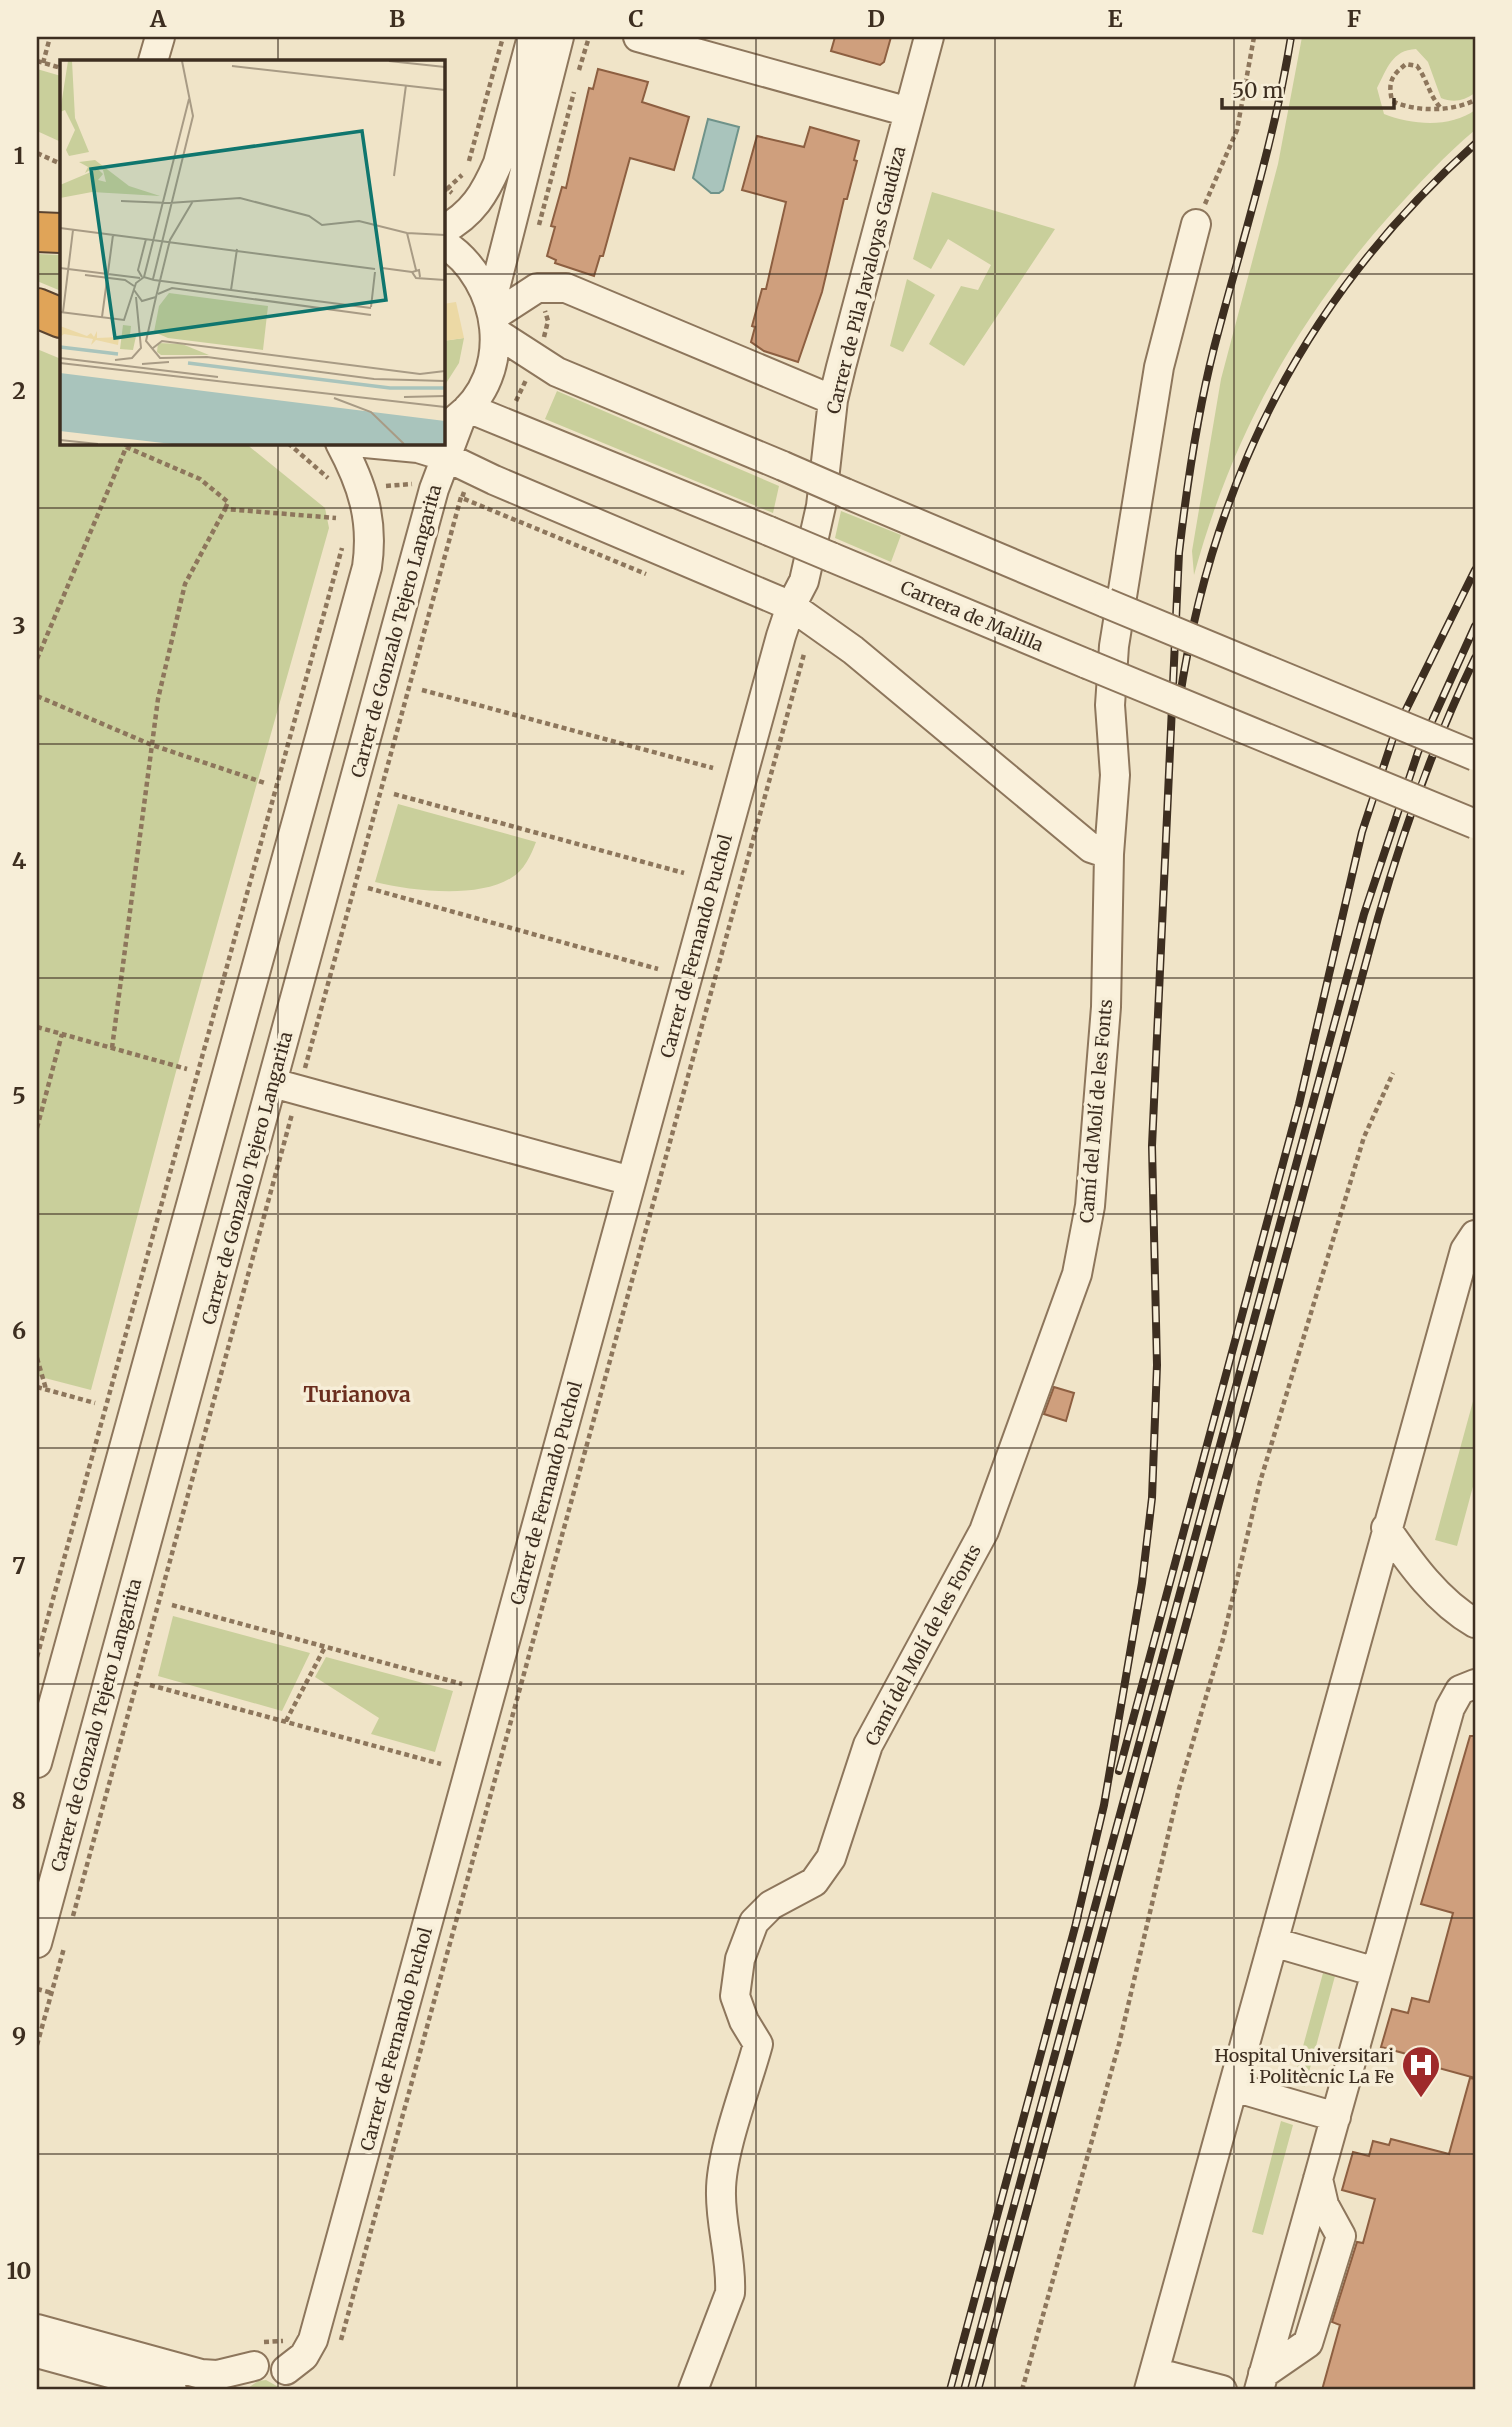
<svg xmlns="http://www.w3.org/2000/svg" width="1512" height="2427" font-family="Merriweather,serif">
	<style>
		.green { fill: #c9cf9b }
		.sand { fill: #ecd9a5 }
		.water { fill: #a9c4bc; stroke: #6f938a; stroke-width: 2 }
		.building { fill: #cf9f7d; stroke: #8d5f41; stroke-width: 2 }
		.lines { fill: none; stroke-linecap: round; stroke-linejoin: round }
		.minor-casing { stroke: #8d765c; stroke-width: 32 }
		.highway-casing { stroke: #5b4430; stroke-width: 42 }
		.path { stroke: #8d765c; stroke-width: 4.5; stroke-dasharray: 5 3.5; stroke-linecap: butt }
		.minor { stroke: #faf1dc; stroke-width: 28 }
		.highway { stroke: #e0a458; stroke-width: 38 }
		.rail-casing { stroke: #3d2e20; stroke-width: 8 }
		.rail { stroke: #f7eed8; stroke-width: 5; stroke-dasharray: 16; stroke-linecap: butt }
		.minor-bridge-casing { stroke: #8d765c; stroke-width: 32; stroke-linecap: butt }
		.minor-bridge { stroke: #faf1dc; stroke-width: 28 }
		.grid { fill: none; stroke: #3d2e20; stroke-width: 2; stroke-opacity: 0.55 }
		.labels { text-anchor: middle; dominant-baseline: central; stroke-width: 7; stroke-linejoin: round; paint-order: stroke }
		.street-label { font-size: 18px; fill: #3d2e20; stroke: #f7eed8 }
		.poi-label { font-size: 18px; fill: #3d2e20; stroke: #f7eed8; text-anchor: end }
		.quarter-label { font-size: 21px; font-weight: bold; fill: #6b2e1e; stroke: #f7eed8 }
		.inset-river { fill: none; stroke: #a9c4bc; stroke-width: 3.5 }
		.inset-road { fill: none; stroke: #a89b85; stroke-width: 2 }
		.view { fill: #0f766e; fill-opacity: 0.15; stroke: #0f766e; stroke-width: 3.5 }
		.inset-edge { fill: none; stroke: #3d2e20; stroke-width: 3.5 }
		.neatline { fill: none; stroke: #3d2e20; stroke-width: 2.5 }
		.grid-label { font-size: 23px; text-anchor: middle; font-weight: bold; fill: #3d2e20 }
	</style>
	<rect width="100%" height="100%" fill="#f0e4c8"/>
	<!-- green -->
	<path class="green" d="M 1302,37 L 1475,37 L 1475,93 C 1464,101 1453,103 1441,98 L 1428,62 L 1416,49 C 1392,50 1387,69 1377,88 L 1384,114 C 1412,125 1451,128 1475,110 L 1475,130 C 1445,155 1419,184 1392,213 C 1296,320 1232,436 1194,575 L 1192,551 L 1221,379 L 1278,164 Z
		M 37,69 L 61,76 L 61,142 L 37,131 Z
		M 932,192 L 1055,229 L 964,366 L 929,344 L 961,286 L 978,290 L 991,265 L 948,239 L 931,269 L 913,259 Z
		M 37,254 L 61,255 L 61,291 L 37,281 Z
		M 907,279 L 935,295 L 903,352 L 890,346 Z
		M 464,338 L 459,363 L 443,388 L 443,341 Z
		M 37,349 L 61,359 L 61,443 L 245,443 L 325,508 L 329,528 L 182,1049 L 91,1390 L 37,1376 Z
		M 557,391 L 779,486 L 773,513 L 545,419 Z
		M 841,511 L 901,535 L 891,562 L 835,538 Z
		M 398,804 L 536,842 C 531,855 524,871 511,878 C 477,899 412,891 375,882 Z
		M 1475,1394 L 1475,1479 L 1457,1546 L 1435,1540 Z
		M 173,1616 L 310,1653 L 282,1711 L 158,1676 Z
		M 326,1657 L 453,1691 L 435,1752 L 371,1734 L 379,1718 L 315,1677 Z
		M 1323,1973 L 1335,1976 L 1305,2087 L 1293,2083 Z
		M 1281,2121 L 1293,2125 L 1263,2235 L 1252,2232 Z
		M 266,2380 L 284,2390 L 245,2390 L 258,2381 Z"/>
	<!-- sand -->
	<path class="sand" d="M 456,302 L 464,338 L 443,341 L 443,304 Z"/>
	<!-- water -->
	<path class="water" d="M 708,119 L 739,127 L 723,190 L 719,193 L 711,193 L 693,178 Z"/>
	<!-- building -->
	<path class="building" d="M 835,37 L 891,37 L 884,62 L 880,65 L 831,51 Z
		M 598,69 L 648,82 L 642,102 L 689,117 L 674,170 L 630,158 L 603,256 L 600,256 L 594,276 L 555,263 L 556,260 L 547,256 L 555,227 L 551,226 L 562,187 L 566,188 L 589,88 L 593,89 Z
		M 810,127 L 859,141 L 854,160 L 857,161 L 847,199 L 844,199 L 822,292 L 798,362 L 764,351 L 751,342 L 755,327 L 752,326 L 762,289 L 766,289 L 786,202 L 742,190 L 757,136 L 804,147 Z
		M 1054,1387 L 1074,1393 L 1066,1421 L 1044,1414 Z
		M 1470,1736 L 1475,1736 L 1475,2078 L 1413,2061 L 1414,2056 L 1381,2047 L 1392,2009 L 1408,2013 L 1412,1998 L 1429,2002 L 1453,1913 L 1421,1904 Z
		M 1470,2078 L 1475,2079 L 1475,2390 L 1322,2390 L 1340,2325 L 1332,2322 L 1357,2242 L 1363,2243 L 1375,2199 L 1342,2190 L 1353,2152 L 1369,2156 L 1373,2141 L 1389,2145 L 1391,2139 L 1449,2154 Z"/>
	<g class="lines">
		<defs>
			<path id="minor" d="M 638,37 L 909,112
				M 153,61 L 160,37
				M 443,230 C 473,214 485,193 498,163 L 532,37
				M 443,243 C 502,280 516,374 456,419
				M 491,304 L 559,37
				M 494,316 L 537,288 L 566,288 L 833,400
				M 495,332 L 557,372 L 783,466
				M 468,408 L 769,531
				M 365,443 L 418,448 L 444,456 L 494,480 L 791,606 L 853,650 L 1091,848 L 1109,854
				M 845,493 L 1106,603
				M 831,557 L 1087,664
				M 273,1083 L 631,1181
				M 1386,1528 C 1410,1563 1438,1602 1475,1623
				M 37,1763 L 367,567 C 374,519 362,484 340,443
				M 1273,1942 L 1376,1972
				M 37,1943 L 434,489 L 462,415
				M 1234,2087 L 1336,2117
				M 37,2329 L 201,2374 L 217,2375 L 254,2366
				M 37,2353 L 172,2390
				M 286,2370 L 304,2356 L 313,2340 L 781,636 L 791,606 L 804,581 L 821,506 L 833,400 L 841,367 L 929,37
				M 1154,2372 L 1222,2390
				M 1263,2374 L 1308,2343 L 1341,2236 L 1324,2205 L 1318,2179
				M 693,2390 L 730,2293 C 732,2258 720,2225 721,2191 C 721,2151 747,2085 758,2044 L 744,2021 L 735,1996 L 740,1959 L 754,1922 L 771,1905 L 814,1882 L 831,1858 L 868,1745 L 984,1531 L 1077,1274 L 1090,1206 L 1106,1007 L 1109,854 L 1115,775 L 1110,705 L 1114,646 L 1159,367 L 1196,224
				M 1149,2390 L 1465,1250 L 1475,1235
				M 1259,2390 L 1450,1708 L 1460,1690 L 1475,1684"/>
			<path id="highway" d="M 37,232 L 61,233
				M 37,308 L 61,318"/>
		</defs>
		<!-- minor casing -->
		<use href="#minor" class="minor-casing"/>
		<!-- highway casing -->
		<use href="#highway" class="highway-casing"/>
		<!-- path -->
		<path class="path" d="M 37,61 L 61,68
			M 43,63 L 50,37
			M 579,70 L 589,37
			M 1440,107 C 1429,95 1427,79 1417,66 L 1406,64 C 1391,76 1388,82 1392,101 C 1415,112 1452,112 1475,100
			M 37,153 L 61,164
			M 469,161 L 503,37
			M 447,189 L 462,175
			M 443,191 L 447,189 L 452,193
			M 1205,204 L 1237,130 L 1254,37
			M 539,225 L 574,92
			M 544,337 L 548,321 L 545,311
			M 516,401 L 526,380
			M 288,443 L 328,478
			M 126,447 L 200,479 L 228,502 L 225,509
			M 386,486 L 412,484
			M 464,492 L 462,498 L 646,574
			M 37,659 L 128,443
			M 422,690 L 713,768
			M 37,696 L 152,745 L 265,783
			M 394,794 L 684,873
			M 368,888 L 658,969
			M 37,1027 L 187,1069
			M 112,1048 L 158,699 L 185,584 L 225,509 L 336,518
			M 305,1068 L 461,497
			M 37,1128 L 62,1034
			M 37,1358 L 46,1389
			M 37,1387 L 95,1403
			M 172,1605 L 462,1684
			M 37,1657 L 342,548
			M 150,1685 L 441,1764
			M 286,1721 L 325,1647
			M 73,1916 L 292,1114
			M 37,1989 L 52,1993
			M 37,2045 L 64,1948
			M 341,2340 L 804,654
			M 264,2342 L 283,2341
			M 1022,2390 L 1119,2044 L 1179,1789 L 1223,1639 L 1260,1482 L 1364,1137 L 1393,1073"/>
		<!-- minor -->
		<use href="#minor" class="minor"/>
		<!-- highway -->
		<use href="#highway" class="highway"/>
		<defs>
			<path id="rail" d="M 1179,703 C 1212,480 1306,295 1475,144
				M 1119,1771 L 1299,1104 L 1362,832 L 1395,732 L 1475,570
				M 1076,1923 L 1104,1805 L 1142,1583 L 1152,1498 L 1157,1365 L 1152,1146 L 1179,553 C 1187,484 1197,415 1214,348 C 1241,244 1274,143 1291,37
				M 950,2390 L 1078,1916
				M 964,2390 L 1364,914 L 1418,752 L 1475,626
				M 978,2390 L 1378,918 C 1404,828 1434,743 1475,658"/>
		</defs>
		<!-- rail casing -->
		<use href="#rail" class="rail-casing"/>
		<!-- rail -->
		<use href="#rail" class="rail"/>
		<defs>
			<path id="minor-bridge" d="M 783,466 L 845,493
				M 769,531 L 831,557
				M 1106,603 L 1475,756
				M 1087,664 L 1475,824"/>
		</defs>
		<!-- minor-bridge casing -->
		<use href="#minor-bridge" class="minor-bridge-casing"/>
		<!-- minor-bridge -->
		<use href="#minor-bridge" class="minor-bridge"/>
	</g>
	<!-- grid -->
	<path class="grid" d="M 278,37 L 278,61M 517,37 L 517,2390M 756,37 L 756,2390M 995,37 L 995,2390M 1234,37 L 1234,2390M 37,274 L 61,274M 443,274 L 1475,274M 278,443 L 278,2390M 37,508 L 1475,508M 37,744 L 1475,744M 37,978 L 1475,978M 37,1214 L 1475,1214M 37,1448 L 1475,1448M 37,1684 L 1475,1684M 37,1918 L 1475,1918M 37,2154 L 1475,2154"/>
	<!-- icons -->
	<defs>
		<symbol id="hospital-pin" viewBox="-11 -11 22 30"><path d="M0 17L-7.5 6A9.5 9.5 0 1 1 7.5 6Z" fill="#9e2a2b" stroke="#f7eed8"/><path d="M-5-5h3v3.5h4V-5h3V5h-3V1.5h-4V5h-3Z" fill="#fff"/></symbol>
	</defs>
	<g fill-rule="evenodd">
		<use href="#hospital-pin" x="1399" y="2043" width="44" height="60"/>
	</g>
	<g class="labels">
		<!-- street labels -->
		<g class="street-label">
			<text transform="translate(866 280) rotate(-76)">Carrer de Pila Javaloyas Gaudiza</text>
			<text transform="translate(972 616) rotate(23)">Carrera de Malilla</text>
			<text transform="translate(396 631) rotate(-75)">Carrer de Gonzalo Tejero Langarita</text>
			<text transform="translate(696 946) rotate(-75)">Carrer de Fernando Puchol</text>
			<text transform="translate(1096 1111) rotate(-85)">Camí del Molí de les Fonts</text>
			<text transform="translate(247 1178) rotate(-75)">Carrer de Gonzalo Tejero Langarita</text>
			<text transform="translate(546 1493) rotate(-75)">Carrer de Fernando Puchol</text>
			<text transform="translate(923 1645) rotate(-62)">Camí del Molí de les Fonts</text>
			<text transform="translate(96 1725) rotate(-75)">Carrer de Gonzalo Tejero Langarita</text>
			<text transform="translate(396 2039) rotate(-75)">Carrer de Fernando Puchol</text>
		</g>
		<!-- poi labels -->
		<g class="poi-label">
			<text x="1394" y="2055">Hospital Universitari<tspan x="1394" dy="21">i Politècnic La Fe</tspan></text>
		</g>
		<!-- quarter labels -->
		<g class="quarter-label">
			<text x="357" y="1394">Turianova</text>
		</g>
	</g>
	<!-- overview -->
	<g transform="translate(60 60)">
		<rect width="385" height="385" fill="#f0e4c8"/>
		<path d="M 8,1 L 12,1 L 15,58 L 29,92 L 9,96 L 6,90 L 15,70 L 5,50 L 0,52 ZM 35,100 L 69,126 L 100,136 L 32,132 L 0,138 L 0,125 L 38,109 L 43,114 L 38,120 L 46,122 L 43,110 L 35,107 L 25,113 L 28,107 L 19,102 ZM 109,233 L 208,246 L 203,290 L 108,278 L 94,272 L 99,246 ZM 63,265 L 71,266 L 70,275 L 76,276 L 73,290 L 60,289 ZM 98,283 L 122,284 L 149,295 L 101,295 L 97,292 Z" fill="#c9cf9b"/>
		<path d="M 0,266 L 27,276 L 31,273 L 34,277 L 37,271 L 37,278 L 59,277 L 58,285 L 36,280 L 31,285 L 33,279 L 4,274 L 0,277 Z" fill="#ecd9a5"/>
		<path d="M 0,313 L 385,361 L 385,384 L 112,384 L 0,371 Z" fill="#a9c4bc"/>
		<path class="inset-river" d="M 0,287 L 58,294M 128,303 L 330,328 L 385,328"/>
		<path class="inset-road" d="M 329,1 L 385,7M 172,6 L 385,30M 334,116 L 346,25M 61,141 L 109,143 L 180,138 L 249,156 L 262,165 L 299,161 L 347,173 L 385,175M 0,168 L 315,209M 347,173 L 356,210M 0,208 L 80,218M 322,208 L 352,212M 25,215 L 65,220 L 74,226M 82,217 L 78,210 L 86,179M 84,217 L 129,39M 360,217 L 359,210 L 352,212 L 356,218 L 385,220M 93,219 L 133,56 L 122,1M 94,220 L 311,248M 74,230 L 82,241 L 96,237 L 110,180 L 133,141M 171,230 L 177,189M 98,234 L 112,228 L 311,255M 96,237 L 86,281 L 100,298 L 147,297 L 314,319 L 385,321M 311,247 L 315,212M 0,252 L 64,260 L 76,223 L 84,217 L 94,220M 3,252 L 13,170M 42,257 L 53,175M 93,288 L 102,281 L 360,314 L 385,311M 0,298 L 158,317M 55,300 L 72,298 L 81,288 L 76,237M 0,303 L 385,347M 82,304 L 109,302M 344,337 L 385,336M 274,338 L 311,352 L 344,384M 0,380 L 38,384"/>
		<path class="view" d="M 302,71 L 326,240 L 55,278 L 31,109 Z"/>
		<rect width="385" height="385" class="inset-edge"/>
	</g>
	<!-- border -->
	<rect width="1512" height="2427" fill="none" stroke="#f7eed8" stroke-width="77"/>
	<!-- scale -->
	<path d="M1222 98v10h172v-10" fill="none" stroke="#3d2e20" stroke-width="3.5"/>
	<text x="1232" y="98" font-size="21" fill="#3d2e20" stroke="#f7eed8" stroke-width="5" paint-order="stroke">50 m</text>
	<rect x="38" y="38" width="1436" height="2350" class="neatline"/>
	<g class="grid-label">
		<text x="158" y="27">A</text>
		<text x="397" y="27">B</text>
		<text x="636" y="27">C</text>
		<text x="876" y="27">D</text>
		<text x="1115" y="27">E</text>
		<text x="1354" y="27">F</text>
		<text x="19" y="164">1</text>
		<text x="19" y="399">2</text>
		<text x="19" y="634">3</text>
		<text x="19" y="869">4</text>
		<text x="19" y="1104">5</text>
		<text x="19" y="1339">6</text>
		<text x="19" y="1574">7</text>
		<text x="19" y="1809">8</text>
		<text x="19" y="2044">9</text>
		<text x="19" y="2279">10</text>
	</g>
</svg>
